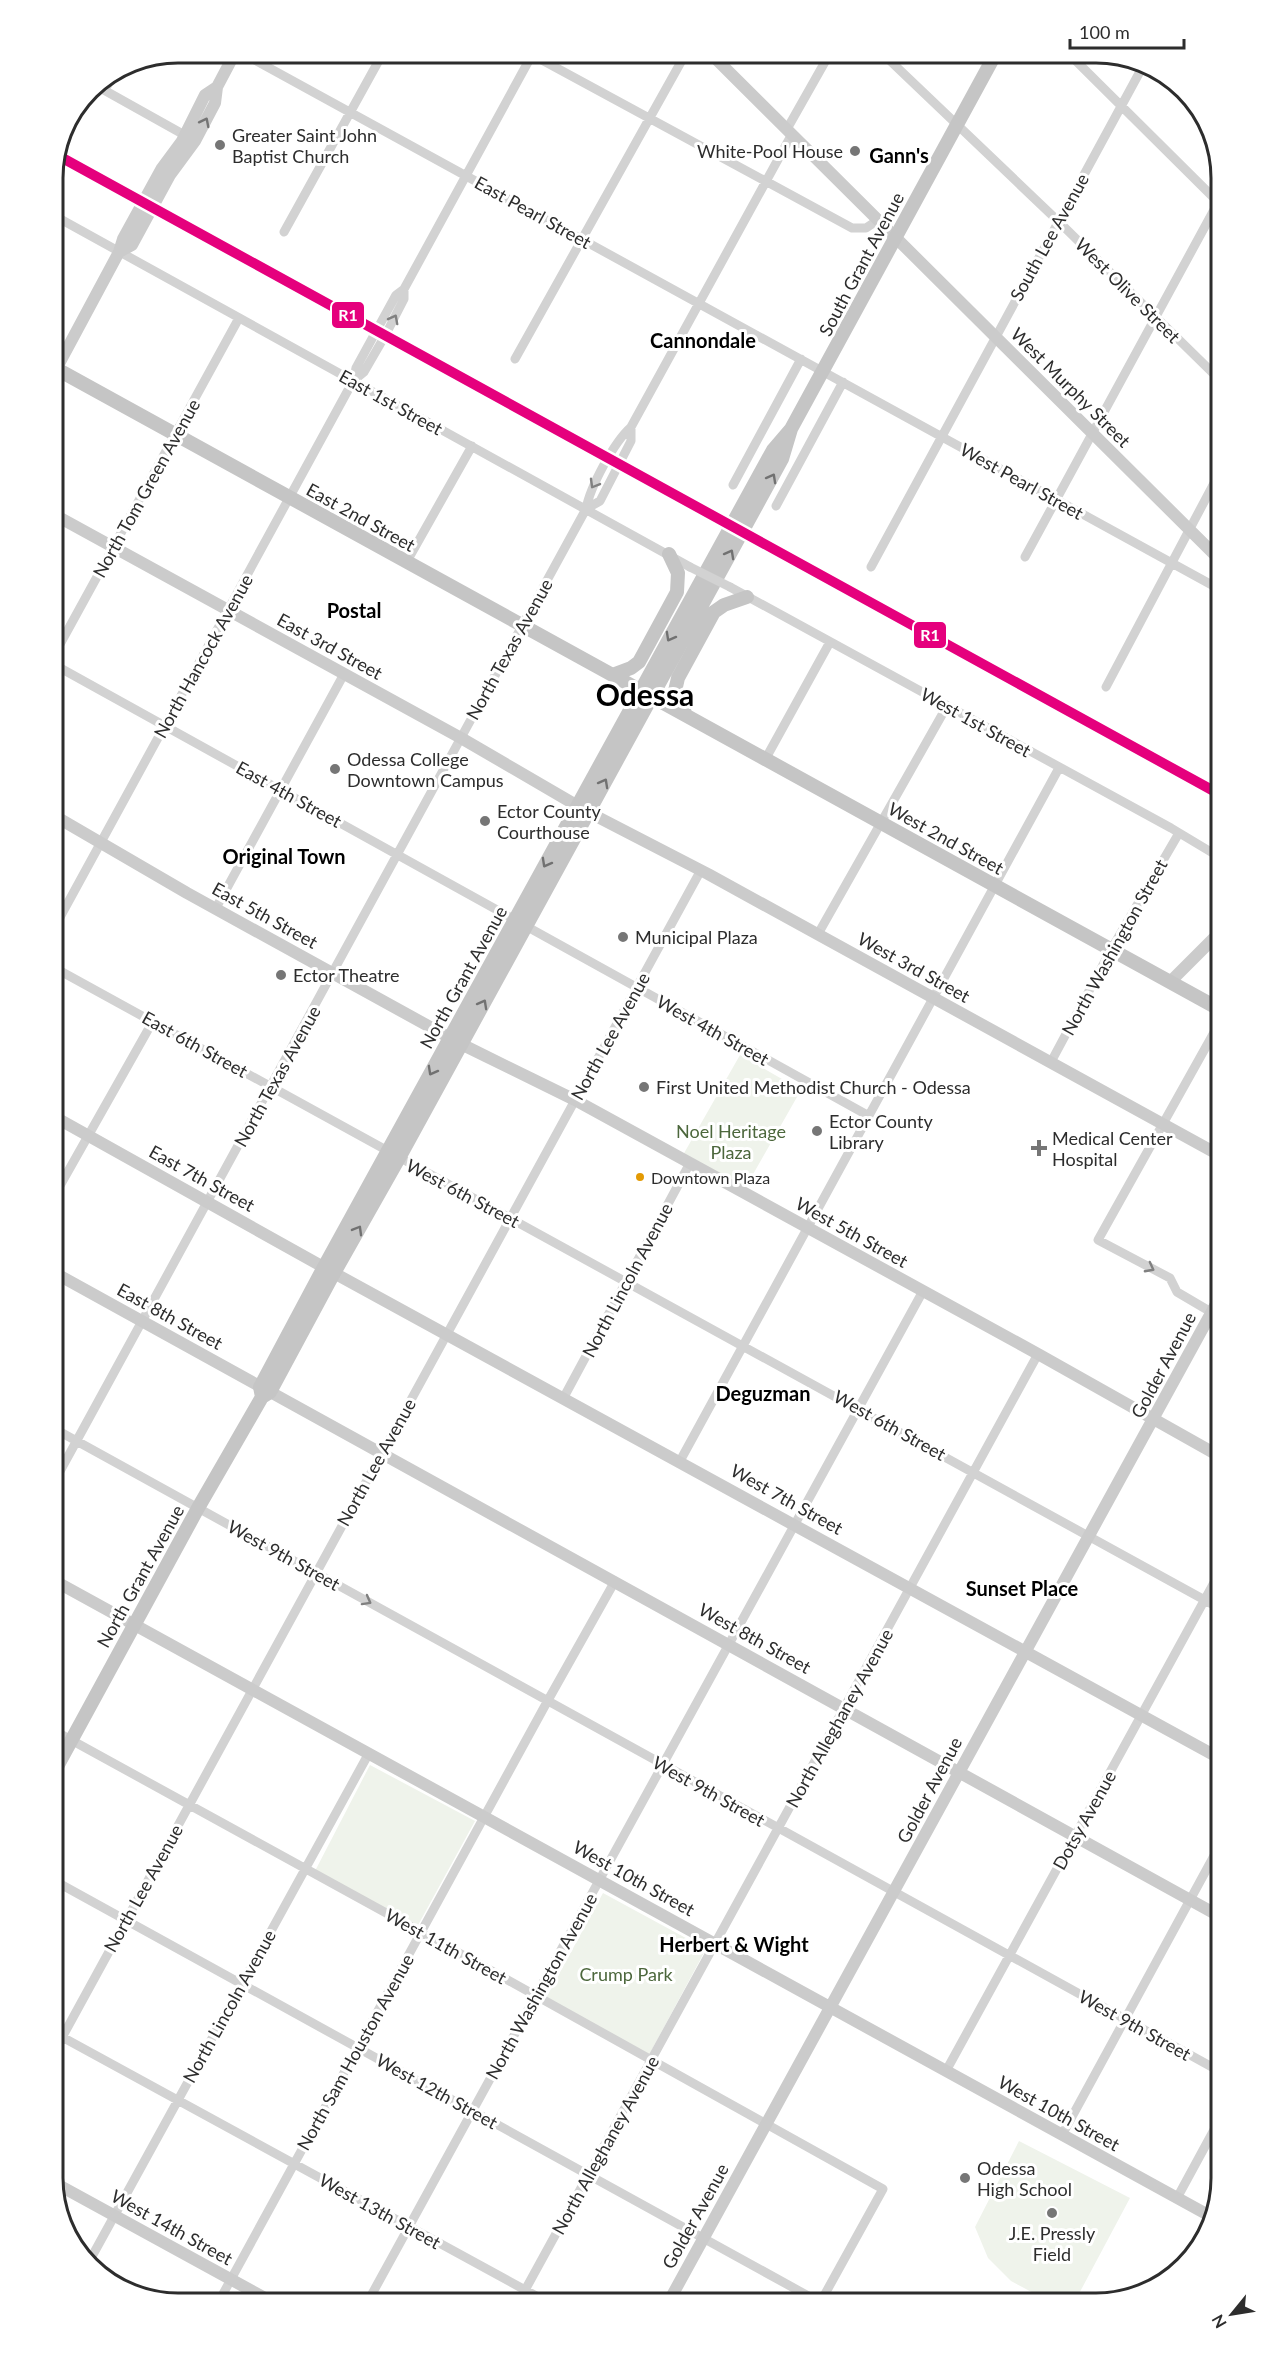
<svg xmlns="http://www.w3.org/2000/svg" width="1274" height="2356" font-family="Lato,sans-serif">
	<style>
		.green { fill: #eff3eb }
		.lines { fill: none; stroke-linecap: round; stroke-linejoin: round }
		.street { stroke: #d2d2d2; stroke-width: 9 }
		.secondary { stroke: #cbcbcb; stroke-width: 12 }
		.primary { stroke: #c5c5c5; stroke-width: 14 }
		.street-bridge { stroke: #d2d2d2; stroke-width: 9 }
		.rail-1-casing { stroke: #fff; stroke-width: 15 }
		.rail-1 { stroke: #e5007d; stroke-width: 10 }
		.oneway { stroke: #747474 }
		.oneway2 { stroke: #808080 }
		.oneway3 { stroke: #717171 }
		.poi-dot { fill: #767676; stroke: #fff; stroke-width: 2 }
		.bus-dot { fill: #e39a04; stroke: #fff; stroke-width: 2 }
		.labels { text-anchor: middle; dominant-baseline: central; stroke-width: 6; stroke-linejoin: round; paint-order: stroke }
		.bus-label { font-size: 16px; fill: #2d2d2d; stroke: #fff; text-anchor: start }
		.poi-label { font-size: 18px; fill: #2d2d2d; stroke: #fff; text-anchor: start }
		.street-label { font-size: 18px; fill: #2d2d2d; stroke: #fff }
		.park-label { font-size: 18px; fill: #4c673c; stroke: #fff }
		.neighbourhood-label { font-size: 20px; font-weight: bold; fill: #000; stroke: #fff }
		.town-label { font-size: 30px; font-weight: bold; fill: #000; stroke: #fff }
		.rim { fill: none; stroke: #2d2d2d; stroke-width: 3 }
		.line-badge { stroke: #fff; stroke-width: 2 }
		.badge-label { font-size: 16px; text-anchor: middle; font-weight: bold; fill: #fff }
	</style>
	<rect width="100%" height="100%" fill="#fff"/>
	<!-- green -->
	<path class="green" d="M 740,1055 L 801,1090 L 744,1190 L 683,1155 Z
		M 370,1765 L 475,1821 L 417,1927 L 315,1871 Z
		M 603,1893 L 706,1949 L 649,2055 L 546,1998 Z
		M 1019,2141 L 1130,2198 L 1074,2303 L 1052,2303 L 1011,2281 L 988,2258 L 975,2227 Z"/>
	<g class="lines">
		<!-- street -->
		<path class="street" d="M 242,53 L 1221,590
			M 529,53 L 852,228 L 866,228 L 878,220
			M 882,53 L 1058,221 L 1221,381
			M 1068,53 L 1221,205
			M 95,85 L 188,137
			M 105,90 L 114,73
			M 787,129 L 830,53
			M 53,215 L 690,567
			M 284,232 L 383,53
			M 515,359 L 686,53
			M 353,381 L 364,372 L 386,334 L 404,299 L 404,289
			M 733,485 L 801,359
			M 776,506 L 843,382
			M 586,509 L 600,501 L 631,441 L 631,427
			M 1025,557 L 1221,197
			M 406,563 L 472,446
			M 871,567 L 1143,66
			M 730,587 L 1171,828 L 1221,858
			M 53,657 L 239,318
			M 53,664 L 869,1116
			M 1106,687 L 1221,470
			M 1218,753 L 1221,746
			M 766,758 L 830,642
			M 216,908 L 344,674
			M 53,930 L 353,381 L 356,368 L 396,295 L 404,289 L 533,53
			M 818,934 L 947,706
			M 53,967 L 1221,1609
			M 1051,1062 L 1112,948 L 1179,833
			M 53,1198 L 153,1021
			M 1211,1312 L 1177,1292 L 1170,1278 L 1098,1240 L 1221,1020
			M 564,1397 L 690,1163
			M 53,1428 L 1221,2072
			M 680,1461 L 1059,768
			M 53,1484 L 586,509 C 590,487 614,442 631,427 L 792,134
			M 53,1730 L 479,1964 L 883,2189 L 820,2303
			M 53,1880 L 821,2303
			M 53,2032 L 549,2303
			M 53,2054 L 701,870
			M 946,2071 L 1221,1570
			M 1062,2135 L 1221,1843
			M 1177,2198 L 1221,2117
			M 90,2260 L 369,1753
			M 218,2303 L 547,1702 L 615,1581
			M 367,2303 L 923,1291
			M 518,2303 L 1038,1354"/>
		<!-- secondary -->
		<path class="secondary" d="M 710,53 L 1221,561
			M 119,252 L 132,245 L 170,175 L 195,141 L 215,103 L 217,87 L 235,53
			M 53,375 L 119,252 L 123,239 L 162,168 L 182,141 L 205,95 L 217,87
			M 53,514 L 461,738 L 588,812 L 708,874 L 1221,1156
			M 53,815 L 187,893 L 461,1044 L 575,1100 L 1038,1354 L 1221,1457
			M 1170,982 L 1221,931
			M 53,1116 L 334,1273 L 1221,1759
			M 53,1272 L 1221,1917
			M 53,1580 L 1210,2216
			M 53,2182 L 274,2303
			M 668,2303 L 1221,1295"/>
		<!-- primary -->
		<path class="primary" d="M 53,367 C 443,581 832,796 1221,1010
			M 615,674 L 631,668 L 639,662 L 677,592 L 678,573 L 669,554
			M 685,713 L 675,691 L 678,678 L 714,612 L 724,605 L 747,597
			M 262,1397 L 260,1387 L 324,1267 L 773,450 L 791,429 L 996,53
			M 53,1774 L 198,1508 L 262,1397 L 270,1392 L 334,1273 L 399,1158 L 782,459 L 791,429"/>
		<!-- street-bridge -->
		<path class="street-bridge" d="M 690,567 L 730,587"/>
		<defs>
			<path id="rail-1" d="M 57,155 L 1221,795"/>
		</defs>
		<!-- rail-1 casing -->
		<use href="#rail-1" class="rail-1-casing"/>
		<!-- rail-1 -->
		<use href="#rail-1" class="rail-1"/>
	</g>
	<!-- one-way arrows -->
	<defs><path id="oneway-chevron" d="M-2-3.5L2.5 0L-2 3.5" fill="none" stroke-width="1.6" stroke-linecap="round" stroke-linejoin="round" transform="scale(1.5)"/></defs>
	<use class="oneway" href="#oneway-chevron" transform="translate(205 122) rotate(-63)"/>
	<g class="oneway2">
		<use href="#oneway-chevron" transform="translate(394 319) rotate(-62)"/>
		<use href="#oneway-chevron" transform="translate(594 484) rotate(120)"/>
		<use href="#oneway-chevron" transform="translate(1150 1268) rotate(28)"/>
		<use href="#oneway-chevron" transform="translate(367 1601) rotate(29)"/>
	</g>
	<g class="oneway3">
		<use href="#oneway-chevron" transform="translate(772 478) rotate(-61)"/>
		<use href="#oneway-chevron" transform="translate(730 554) rotate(-61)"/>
		<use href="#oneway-chevron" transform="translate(670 637) rotate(119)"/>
		<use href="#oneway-chevron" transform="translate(604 783) rotate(-61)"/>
		<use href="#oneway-chevron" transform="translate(546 863) rotate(119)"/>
		<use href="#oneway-chevron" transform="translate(483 1004) rotate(-61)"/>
		<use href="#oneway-chevron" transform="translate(432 1071) rotate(119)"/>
		<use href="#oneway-chevron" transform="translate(358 1230) rotate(-60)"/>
	</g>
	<!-- markers -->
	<g class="poi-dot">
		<circle cx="220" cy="145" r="6"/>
		<circle cx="855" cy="151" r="6"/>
		<circle cx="335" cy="769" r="6"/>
		<circle cx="485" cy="821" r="6"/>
		<circle cx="623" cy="937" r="6"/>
		<circle cx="281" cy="975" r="6"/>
		<circle cx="644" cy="1087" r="6"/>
		<circle cx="817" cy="1131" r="6"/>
		<path d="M1036 1139h6v6h6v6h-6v6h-6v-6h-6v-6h6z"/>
		<circle cx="965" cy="2178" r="6"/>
		<circle cx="1052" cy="2213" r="6"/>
	</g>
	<circle class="bus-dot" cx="640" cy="1177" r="5"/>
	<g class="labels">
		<!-- bus labels -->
		<g class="bus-label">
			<text x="651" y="1177">Downtown Plaza</text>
		</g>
		<!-- poi labels -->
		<g class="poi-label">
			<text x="232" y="135">Greater Saint John<tspan x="232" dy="21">Baptist Church</tspan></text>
			<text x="843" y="151" text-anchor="end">White-Pool House</text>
			<text x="347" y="759">Odessa College<tspan x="347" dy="21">Downtown Campus</tspan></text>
			<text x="497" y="811">Ector County<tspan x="497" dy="21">Courthouse</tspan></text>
			<text x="635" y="937">Municipal Plaza</text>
			<text x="293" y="975">Ector Theatre</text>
			<text x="656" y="1087">First United Methodist Church - Odessa</text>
			<text x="829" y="1121">Ector County<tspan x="829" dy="21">Library</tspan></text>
			<text x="1052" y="1138">Medical Center<tspan x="1052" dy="21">Hospital</tspan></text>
			<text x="977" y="2168">Odessa<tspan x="977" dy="21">High School</tspan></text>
			<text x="1052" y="2233" text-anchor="middle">J.E. Pressly<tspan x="1052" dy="21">Field</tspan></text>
		</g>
		<!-- street labels -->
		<g class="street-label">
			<text transform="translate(533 212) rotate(29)">East Pearl Street</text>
			<text transform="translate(1049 237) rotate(-61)">South Lee Avenue</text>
			<text transform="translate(861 264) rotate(-62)">South Grant Avenue</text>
			<text transform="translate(1128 290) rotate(45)">West Olive Street</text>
			<text transform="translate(1071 387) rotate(45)">West Murphy Street</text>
			<text transform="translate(391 402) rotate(29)">East 1st Street</text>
			<text transform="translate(1022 481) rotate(29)">West Pearl Street</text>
			<text transform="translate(146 488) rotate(-61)">North Tom Green Avenue</text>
			<text transform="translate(361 517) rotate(29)">East 2nd Street</text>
			<text transform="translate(330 646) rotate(29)">East 3rd Street</text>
			<text transform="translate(509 649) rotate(-61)">North Texas Avenue</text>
			<text transform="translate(203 656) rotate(-61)">North Hancock Avenue</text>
			<text transform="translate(976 722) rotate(29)">West 1st Street</text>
			<text transform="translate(289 794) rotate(29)">East 4th Street</text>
			<text transform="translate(946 838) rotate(29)">West 2nd Street</text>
			<text transform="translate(265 915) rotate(29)">East 5th Street</text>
			<text transform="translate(1114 947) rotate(-61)">North Washington Street</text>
			<text transform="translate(914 967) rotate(29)">West 3rd Street</text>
			<text transform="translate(463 977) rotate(-61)">North Grant Avenue</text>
			<text transform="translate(713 1030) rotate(29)">West 4th Street</text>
			<text transform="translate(610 1036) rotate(-61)">North Lee Avenue</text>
			<text transform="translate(195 1044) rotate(29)">East 6th Street</text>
			<text transform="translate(277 1076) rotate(-61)">North Texas Avenue</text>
			<text transform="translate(202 1178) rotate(29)">East 7th Street</text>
			<text transform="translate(463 1193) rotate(28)">West 6th Street</text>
			<text transform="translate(852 1232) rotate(29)">West 5th Street</text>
			<text transform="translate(627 1280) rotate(-62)">North Lincoln Avenue</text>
			<text transform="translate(170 1316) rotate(29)">East 8th Street</text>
			<text transform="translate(1163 1365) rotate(-62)">Golder Avenue</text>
			<text transform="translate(890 1425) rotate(29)">West 6th Street</text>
			<text transform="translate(376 1462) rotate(-61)">North Lee Avenue</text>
			<text transform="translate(787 1499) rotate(29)">West 7th Street</text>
			<text transform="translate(284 1555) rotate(29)">West 9th Street</text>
			<text transform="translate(140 1576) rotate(-61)">North Grant Avenue</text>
			<text transform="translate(755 1638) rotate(29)">West 8th Street</text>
			<text transform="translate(839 1718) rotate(-61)">North Alleghaney Avenue</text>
			<text transform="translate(929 1790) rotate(-62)">Golder Avenue</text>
			<text transform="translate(709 1791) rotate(29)">West 9th Street</text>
			<text transform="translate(1084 1820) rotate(-61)">Dotsy Avenue</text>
			<text transform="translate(634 1878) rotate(29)">West 10th Street</text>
			<text transform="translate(143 1888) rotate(-61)">North Lee Avenue</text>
			<text transform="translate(446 1946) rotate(29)">West 11th Street</text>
			<text transform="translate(541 1986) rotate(-61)">North Washington Avenue</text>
			<text transform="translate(229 2006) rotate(-61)">North Lincoln Avenue</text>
			<text transform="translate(1135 2025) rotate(29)">West 9th Street</text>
			<text transform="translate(355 2052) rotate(-61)">North Sam Houston Avenue</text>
			<text transform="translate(437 2091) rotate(29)">West 12th Street</text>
			<text transform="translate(1059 2113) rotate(29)">West 10th Street</text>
			<text transform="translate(605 2145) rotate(-61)">North Alleghaney Avenue</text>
			<text transform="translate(380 2211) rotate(29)">West 13th Street</text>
			<text transform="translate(695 2216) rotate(-61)">Golder Avenue</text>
			<text transform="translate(172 2227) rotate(29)">West 14th Street</text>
		</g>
		<!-- park labels -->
		<g class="park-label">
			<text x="731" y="1131">Noel Heritage<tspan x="731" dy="21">Plaza</tspan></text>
			<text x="626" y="1974">Crump Park</text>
		</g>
		<!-- neighbourhood labels -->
		<g class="neighbourhood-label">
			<text x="899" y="155">Gann's</text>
			<text x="703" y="340">Cannondale</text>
			<text x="354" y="610">Postal</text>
			<text x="284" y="856">Original Town</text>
			<text x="763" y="1393">Deguzman</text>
			<text x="1022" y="1588">Sunset Place</text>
			<text x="734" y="1944">Herbert &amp; Wight</text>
		</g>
		<!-- town labels -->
		<g class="town-label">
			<text x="645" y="694">Odessa</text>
		</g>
	</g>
	<!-- crop -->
	<path d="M0 0H1274V2356H0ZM178 63H1096A115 115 0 0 1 1211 178V2178A115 115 0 0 1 1096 2293H178A115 115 0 0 1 63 2178V178A115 115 0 0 1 178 63Z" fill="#fff" fill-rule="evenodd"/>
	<path class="rim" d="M178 63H1096A115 115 0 0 1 1211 178V2178A115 115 0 0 1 1096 2293H178A115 115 0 0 1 63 2178V178A115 115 0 0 1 178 63Z"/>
	<g class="line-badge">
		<rect x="331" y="301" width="34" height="28" rx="6" fill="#e5007d"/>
		<rect x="913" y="621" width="34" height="28" rx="6" fill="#e5007d"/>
	</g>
	<g class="badge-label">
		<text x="348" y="321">R1</text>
		<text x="930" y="641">R1</text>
	</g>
	<!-- north arrow -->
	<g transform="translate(1232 2314) rotate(240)" stroke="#ffffff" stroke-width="4.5" paint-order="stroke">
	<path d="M0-4.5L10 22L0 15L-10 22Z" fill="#2d2d2d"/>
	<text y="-9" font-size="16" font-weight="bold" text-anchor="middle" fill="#2d2d2d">N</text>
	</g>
	<!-- scale -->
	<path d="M1070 39v9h114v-9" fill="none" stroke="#2d2d2d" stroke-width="3"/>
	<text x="1079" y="39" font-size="18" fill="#2d2d2d" stroke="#ffffff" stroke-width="4.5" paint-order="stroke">100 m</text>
</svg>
